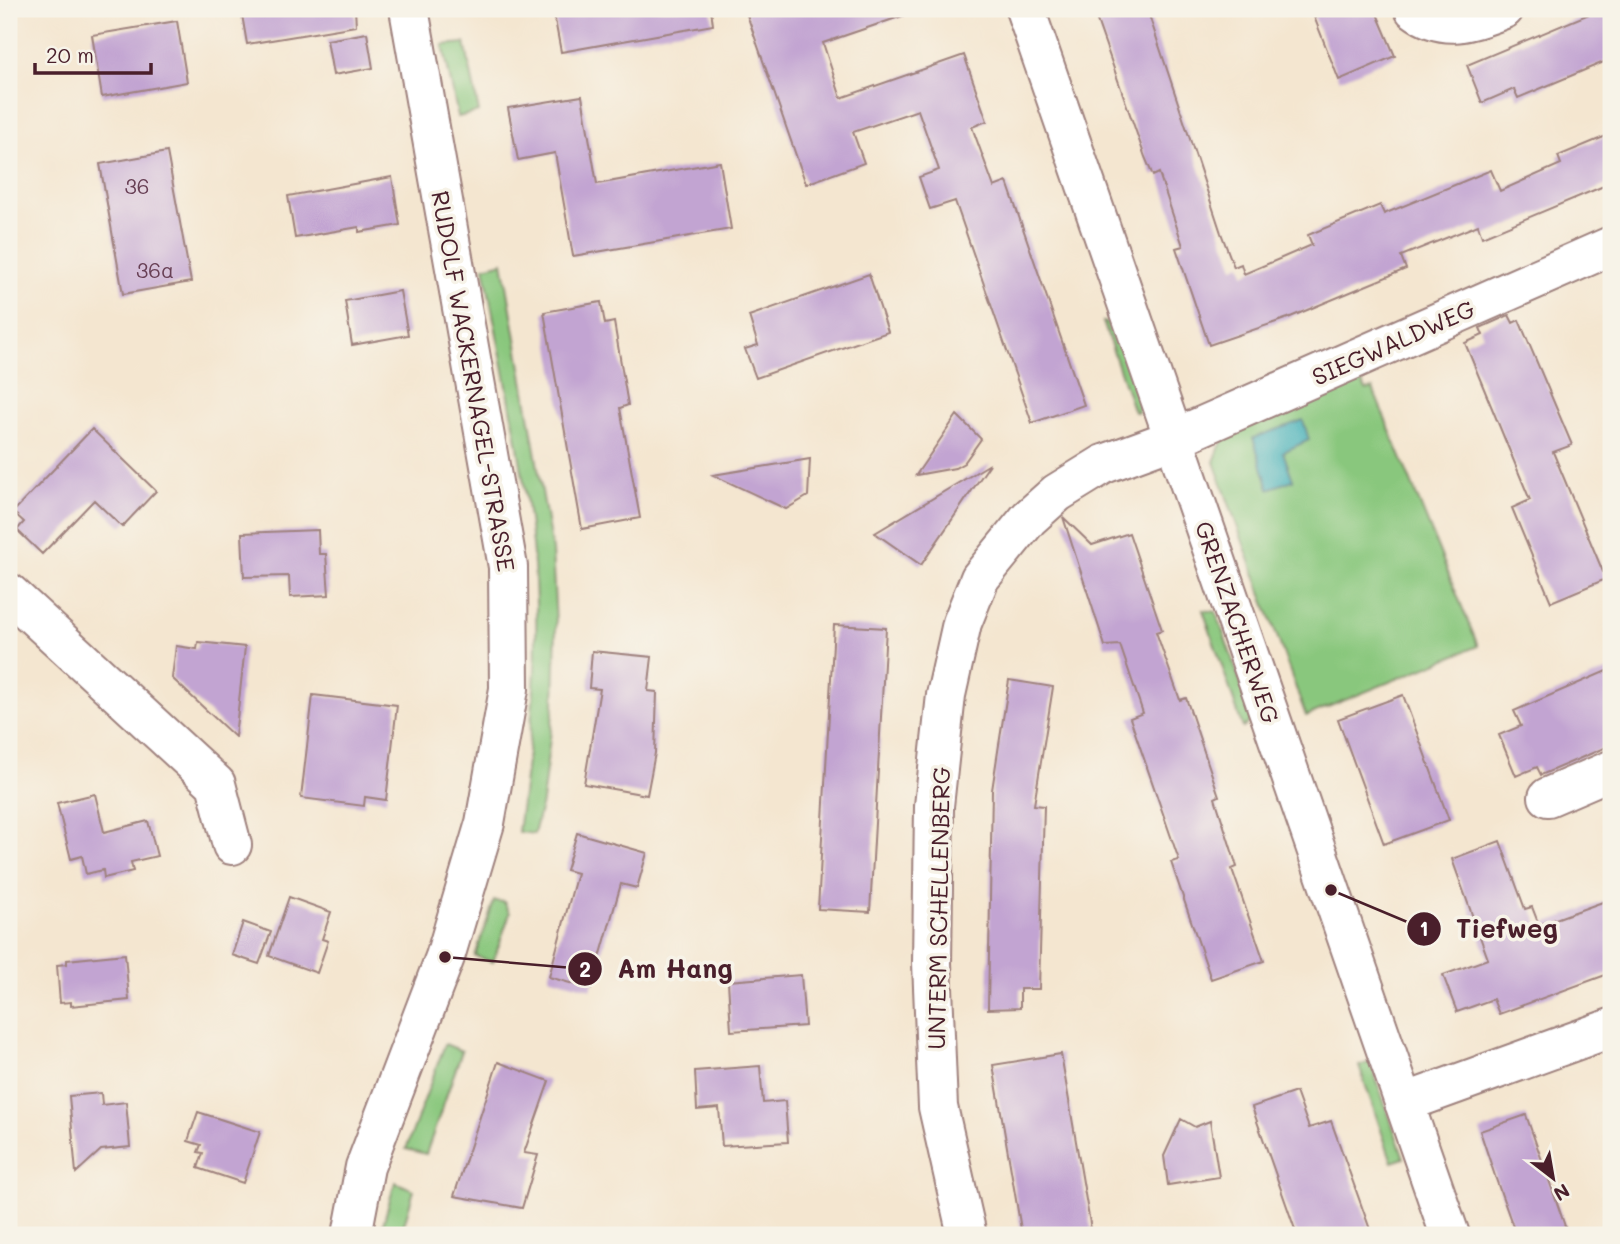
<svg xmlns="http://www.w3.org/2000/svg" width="1620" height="1244" font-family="Mali,sans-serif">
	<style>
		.green { fill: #89c77d; stroke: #6a7354; stroke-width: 2 }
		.water { fill: #3eaeb7; stroke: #446671; stroke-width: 2 }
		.building { fill: #c2a4d2 }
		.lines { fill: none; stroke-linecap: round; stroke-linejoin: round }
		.minor-casing { stroke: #9f827e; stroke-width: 42 }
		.minor { stroke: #fff; stroke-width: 38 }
		.labels { text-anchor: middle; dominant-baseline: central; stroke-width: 7; stroke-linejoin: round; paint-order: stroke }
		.number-label { font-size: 21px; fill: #684055 }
		.street-label { font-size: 24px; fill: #4a1f2b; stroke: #f7f3e8 }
		.leader { fill: none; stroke: #4a1f2b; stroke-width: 2.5 }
		.callout-dot { fill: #4a1f2b; stroke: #f7f3e8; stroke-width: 2.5 }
		.mark-label { font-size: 21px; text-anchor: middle; font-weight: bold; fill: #fff }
		.callout-label { font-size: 26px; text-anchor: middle; font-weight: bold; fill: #4a1f2b; stroke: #f7f3e8; stroke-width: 7; stroke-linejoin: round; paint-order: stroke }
	</style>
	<rect width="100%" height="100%" fill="#f7f3e8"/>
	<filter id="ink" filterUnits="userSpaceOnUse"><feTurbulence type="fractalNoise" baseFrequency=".0143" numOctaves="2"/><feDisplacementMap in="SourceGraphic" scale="14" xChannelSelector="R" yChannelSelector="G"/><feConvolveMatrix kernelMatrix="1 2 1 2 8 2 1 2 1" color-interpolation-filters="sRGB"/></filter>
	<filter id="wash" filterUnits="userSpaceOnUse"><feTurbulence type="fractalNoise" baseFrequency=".00686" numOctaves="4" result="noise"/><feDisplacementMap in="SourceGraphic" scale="28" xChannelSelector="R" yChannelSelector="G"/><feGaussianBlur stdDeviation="1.57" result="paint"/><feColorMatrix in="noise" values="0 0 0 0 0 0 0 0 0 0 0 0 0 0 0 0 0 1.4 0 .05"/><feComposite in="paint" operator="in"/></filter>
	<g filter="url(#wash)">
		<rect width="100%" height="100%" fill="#f4e6d0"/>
		<!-- green -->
		<path class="green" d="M 465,43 L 479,112 L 458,117 L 443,45 Z
			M 503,262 L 552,550 L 556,624 L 554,706 L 542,802 L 534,834 L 518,832 C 531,736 543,641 532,545 C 522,452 501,359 484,267 Z
			M 1103,322 L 1114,323 L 1141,395 L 1138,412 L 1134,412 Z
			M 1354,366 L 1366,390 L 1373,389 L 1478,646 L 1306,716 L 1214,462 L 1220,446 L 1240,416 Z
			M 1203,610 L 1216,612 L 1253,719 L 1243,728 Z
			M 494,901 L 504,902 L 510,913 L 493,962 L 475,956 Z
			M 445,1044 L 462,1051 L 426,1154 L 406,1149 Z
			M 1370,1062 L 1404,1158 L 1392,1162 L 1359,1066 Z
			M 395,1182 L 414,1190 L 401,1235 L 381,1231 Z"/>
		<!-- water -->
		<path class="water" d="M 1303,420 L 1309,440 L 1283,452 L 1293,480 L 1269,489 L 1253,438 Z"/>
		<g id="blocks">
			<!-- building -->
			<path class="building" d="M 241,9 L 355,9 L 356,26 L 247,44 Z
				M 553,9 L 711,9 L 713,25 L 561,52 Z
				M 745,9 L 907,9 L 908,14 L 823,43 L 841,98 L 964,55 L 987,121 L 972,127 L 994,187 L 1007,182 L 1084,405 L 1032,423 L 955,201 L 930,209 L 919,177 L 939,170 L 918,110 L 853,132 L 864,163 L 806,184 Z
				M 1093,9 L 1147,9 L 1221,233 L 1234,267 L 1241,264 L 1244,274 L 1312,245 L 1308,235 L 1380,205 L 1384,214 L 1491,170 L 1500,191 L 1561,164 L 1558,156 L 1611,134 L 1611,183 L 1482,237 L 1478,225 L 1401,256 L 1406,269 L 1288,318 L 1209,345 L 1176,248 L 1183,246 L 1159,173 L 1153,176 L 1145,157 Z
				M 1311,9 L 1375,9 L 1395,56 L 1339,80 Z
				M 1601,9 L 1611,9 L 1611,59 L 1518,98 L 1514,89 L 1482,103 L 1467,65 Z
				M 177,21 L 187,82 L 102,97 L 92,35 Z
				M 367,33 L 373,68 L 333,75 L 327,40 Z
				M 582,96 L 597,184 L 720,162 L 731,229 L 573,256 L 555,153 L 518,160 L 508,108 Z
				M 167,152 L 191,282 L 123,294 L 100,164 Z
				M 392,177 L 400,225 L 359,232 L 359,227 L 295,238 L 288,196 Z
				M 869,274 L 888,332 L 756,378 L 745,349 L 758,345 L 749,316 Z
				M 400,291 L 408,335 L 352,345 L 345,301 Z
				M 601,302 L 605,324 L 614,322 L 628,405 L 620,408 L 640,518 L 582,529 L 544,312 Z
				M 1509,315 L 1513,323 L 1519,320 L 1572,445 L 1553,452 L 1606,579 L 1551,602 L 1512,508 L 1530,500 L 1465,343 L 1483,335 L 1480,328 Z
				M 957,415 L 981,439 L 964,463 L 955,468 L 916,475 Z
				M 92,429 L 156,491 L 122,527 L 94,500 L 42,554 L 17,530 L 24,522 L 13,512 Z
				M 810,459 L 808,496 L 786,509 L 713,475 Z
				M 990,464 L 921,565 L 875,533 Z
				M 1063,517 L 1092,545 L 1129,533 L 1162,630 L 1156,632 L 1180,700 L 1186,698 L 1219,796 L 1215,798 L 1237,867 L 1232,869 L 1264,961 L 1211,979 L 1171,862 L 1179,860 L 1130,718 L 1143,713 L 1120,645 L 1105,646 Z
				M 318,530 L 319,554 L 326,554 L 329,595 L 290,597 L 289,576 L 244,577 L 242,533 Z
				M 834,625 L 886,628 L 870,912 L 818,909 Z
				M 198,642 L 245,647 L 235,737 L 172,678 L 176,646 L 197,649 Z
				M 592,651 L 652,657 L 648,691 L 657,692 L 655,753 L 647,795 L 584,784 L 600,689 L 589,688 Z
				M 1611,669 L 1611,745 L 1541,775 L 1537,767 L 1516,776 L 1499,735 L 1521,726 L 1514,711 Z
				M 1009,680 L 1053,687 L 1034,805 L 1044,806 L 1039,989 L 1020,989 L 1020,1008 L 988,1009 L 992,790 Z
				M 313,695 L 397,705 L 386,800 L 365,797 L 364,806 L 301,798 Z
				M 1403,695 L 1449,820 L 1384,844 L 1338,719 Z
				M 95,794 L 104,832 L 148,821 L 157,856 L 131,862 L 133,871 L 104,878 L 103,870 L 86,874 L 82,856 L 71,859 L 57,803 Z
				M 577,833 L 647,853 L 637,888 L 621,884 L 591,989 L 549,977 L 577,873 L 566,870 Z
				M 1500,841 L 1525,909 L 1532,907 L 1539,925 L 1611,899 L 1611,973 L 1499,1014 L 1493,999 L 1457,1012 L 1443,975 L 1488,959 L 1452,859 Z
				M 289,897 L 331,912 L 322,939 L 328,941 L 317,973 L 269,956 Z
				M 243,922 L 271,932 L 259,964 L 232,955 Z
				M 125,954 L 129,1000 L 71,1006 L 71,1002 L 60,1003 L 57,965 L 67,964 L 67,960 Z
				M 801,975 L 805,1026 L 731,1031 L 728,981 Z
				M 1061,1054 L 1092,1235 L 1022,1235 L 993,1065 Z
				M 498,1062 L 549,1081 L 524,1153 L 538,1155 L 522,1208 L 454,1196 Z
				M 760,1066 L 763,1103 L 785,1101 L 788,1142 L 722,1146 L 719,1108 L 697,1110 L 695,1071 Z
				M 1296,1092 L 1309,1128 L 1331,1121 L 1372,1235 L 1297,1235 L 1252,1107 Z
				M 101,1093 L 102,1105 L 126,1102 L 130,1147 L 101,1150 L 76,1173 L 69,1096 Z
				M 198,1112 L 260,1132 L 243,1183 L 198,1168 L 203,1153 L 198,1152 L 201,1145 L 188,1141 Z
				M 1526,1115 L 1558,1206 L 1568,1235 L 1516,1235 L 1496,1179 L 1480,1131 Z
				M 1181,1119 L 1195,1127 L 1210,1121 L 1219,1177 L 1168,1185 L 1164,1156 Z"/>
		</g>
	</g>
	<g filter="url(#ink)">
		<use href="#blocks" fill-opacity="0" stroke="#9f827e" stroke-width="2"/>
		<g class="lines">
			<defs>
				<path id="minor" d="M 1025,9 L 1450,1235
					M 1414,9 C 1444,32 1472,22 1504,9
					M 9,593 L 216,784 L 232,845
					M 1548,797 L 1611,770
					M 1404,1103 L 1611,1028
					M 352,1235 L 365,1167 L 445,957 L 485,823 L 509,689 L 508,567 L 409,9
					M 967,1235 L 938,1107 L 932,963 L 934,806 L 946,695 L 962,623 L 980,578 L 1029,518 L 1057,493 L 1104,464 L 1175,438 L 1611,246"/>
			</defs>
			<!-- minor casing -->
			<use href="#minor" class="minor-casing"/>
			<!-- minor -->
			<use href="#minor" class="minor"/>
		</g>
	</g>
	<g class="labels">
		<!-- number labels -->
		<g class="number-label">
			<text x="137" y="185">36</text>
			<text x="155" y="269">36a</text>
		</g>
		<!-- street labels -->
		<g class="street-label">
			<text transform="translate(1393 342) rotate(-24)">SIEGWALDWEG</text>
			<text transform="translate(474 381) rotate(80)">RUDOLF WACKERNAGEL-STRASSE</text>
			<text transform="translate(1238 622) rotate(71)">GRENZACHERWEG</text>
			<text transform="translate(938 908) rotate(-89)">UNTERM SCHELLENBERG</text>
		</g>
	</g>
	<!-- callouts -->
	<path class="leader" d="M1331 890L1424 929M445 957L585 969"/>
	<g class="callout-dot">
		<circle cx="1331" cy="890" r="7"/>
		<circle cx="445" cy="957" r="7"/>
		<circle cx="1424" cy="929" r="18"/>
		<circle cx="585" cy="969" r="18"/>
	</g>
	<g class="mark-label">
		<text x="1424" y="936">1</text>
		<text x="585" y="977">2</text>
	</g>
	<g class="callout-label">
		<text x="1507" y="938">Tiefweg</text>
		<text x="675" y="978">Am Hang</text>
	</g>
	<!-- margin -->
	<rect width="1620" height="1244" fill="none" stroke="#f7f3e8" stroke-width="35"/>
	<!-- north arrow -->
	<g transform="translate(1553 1178) rotate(149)" stroke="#f7f3e8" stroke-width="5" paint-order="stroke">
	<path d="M0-5L12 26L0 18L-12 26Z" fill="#4a1f2b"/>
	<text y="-10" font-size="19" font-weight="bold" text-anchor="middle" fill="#4a1f2b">N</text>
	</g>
	<!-- scale -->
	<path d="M35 63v10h116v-10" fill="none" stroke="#4a1f2b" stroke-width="3.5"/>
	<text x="46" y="63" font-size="21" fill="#4a1f2b" stroke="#f7f3e8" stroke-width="5" paint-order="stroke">20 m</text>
</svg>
